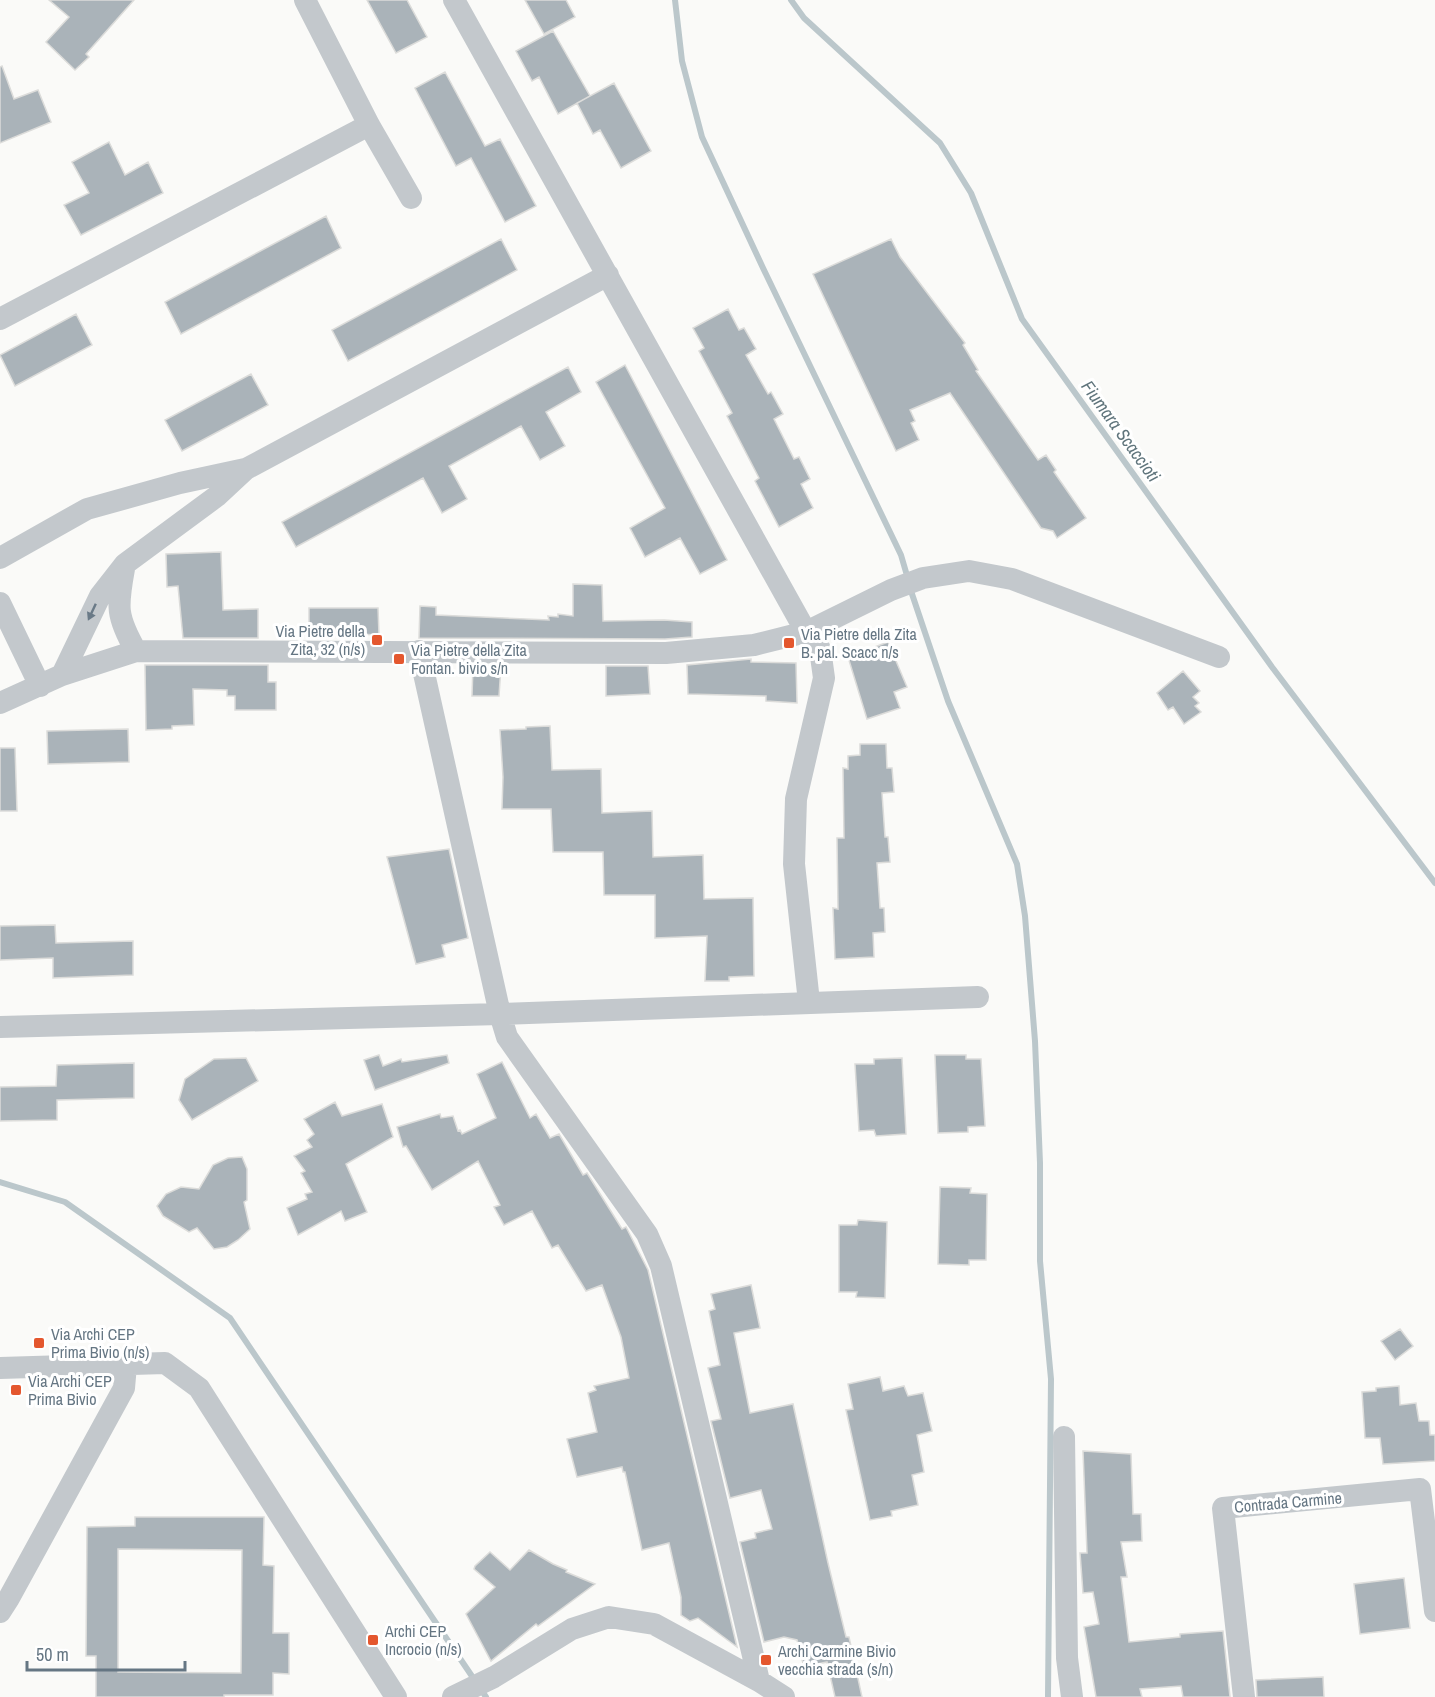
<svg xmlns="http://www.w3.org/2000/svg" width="1435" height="1697" font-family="'Archivo Narrow',sans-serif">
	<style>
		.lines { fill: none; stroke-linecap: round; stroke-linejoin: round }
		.stream { stroke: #bbc7cb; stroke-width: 6 }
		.building { fill: #aab3b9; stroke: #dcdcda; stroke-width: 1.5; fill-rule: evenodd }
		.minor { stroke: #c3c8cc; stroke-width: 22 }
		.oneway { fill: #6a7a87 }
		.poi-dot { fill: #e4572e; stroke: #fff; stroke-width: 2 }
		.labels { text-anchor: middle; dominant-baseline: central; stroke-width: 6; stroke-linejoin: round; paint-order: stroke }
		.poi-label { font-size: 16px; fill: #657683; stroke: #fff; text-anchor: start }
		.street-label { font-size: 16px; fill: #657683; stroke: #fff }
		.water-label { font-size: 18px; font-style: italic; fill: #60757c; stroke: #fff }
	</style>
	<rect width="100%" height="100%" fill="#fafaf8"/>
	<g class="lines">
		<!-- stream -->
		<path class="stream" d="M 675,0 L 682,61 L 702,137 L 763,268 L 901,555 L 908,579
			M 791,0 L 804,18 L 940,143 L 971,193 L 1022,319 L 1272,667 L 1435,883
			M 910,588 L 948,701 L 1017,864 L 1025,916 L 1035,1041 L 1040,1163 L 1040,1261 L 1051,1379 L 1048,1697
			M 0,1182 L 65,1202 L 230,1318 L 486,1697"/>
	</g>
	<!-- building -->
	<path class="building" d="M 49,0 L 134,0 L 86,54 L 89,57 L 75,70 L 46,42 L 69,17 Z
		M 367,0 L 407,0 L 427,37 L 396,53 Z
		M 525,0 L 566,0 L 575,17 L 544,34 Z
		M 553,31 L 590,96 L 558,114 L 539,77 L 532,81 L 516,51 Z
		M 2,66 L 14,99 L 38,90 L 51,122 L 0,143 L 0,67 Z
		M 445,72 L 485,146 L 500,139 L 536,206 L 505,222 L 471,158 L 456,166 L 415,88 Z
		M 614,83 L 651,151 L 621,168 L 600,130 L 593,134 L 577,103 Z
		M 109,142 L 125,175 L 148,162 L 163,193 L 81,235 L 64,205 L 89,193 L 72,162 Z
		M 326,216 L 341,248 L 181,334 L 165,302 Z
		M 501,239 L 517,270 L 348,361 L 332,330 Z
		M 891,239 L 900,257 L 965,343 L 963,345 L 978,370 L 976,371 L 1038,460 L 1046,455 L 1056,470 L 1054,472 L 1086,518 L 1057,538 L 1053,531 L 1041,528 L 950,393 L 910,410 L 915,421 L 911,423 L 919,440 L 896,451 L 813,274 Z
		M 728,309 L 739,330 L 744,328 L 756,349 L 746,355 L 768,394 L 771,392 L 783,414 L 774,419 L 794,459 L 799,457 L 810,479 L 801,484 L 813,508 L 779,527 L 755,481 L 759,478 L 727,416 L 732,413 L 699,351 L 704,348 L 693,328 Z
		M 76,314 L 92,345 L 15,386 L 0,355 Z
		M 625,365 L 727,560 L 700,574 L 680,538 L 645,557 L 630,528 L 665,508 L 596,382 Z
		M 568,367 L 581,392 L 546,412 L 565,446 L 540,460 L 521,426 L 449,466 L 467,499 L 442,513 L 423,478 L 296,547 L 282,522 Z
		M 251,374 L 268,405 L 182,451 L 165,420 Z
		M 221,552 L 223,610 L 258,609 L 258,638 L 183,638 L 178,586 L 167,587 L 166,554 Z
		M 573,584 L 602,585 L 603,621 L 664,620 L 692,622 L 692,637 L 665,639 L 419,638 L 420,606 L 436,607 L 436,615 L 549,620 L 548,616 L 558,617 L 558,614 L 573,616 Z
		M 309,608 L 378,608 L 379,635 L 335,633 L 335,634 L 309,634 Z
		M 888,642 L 907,687 L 894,692 L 900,708 L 867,719 L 848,657 Z
		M 751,659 L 751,662 L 796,663 L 797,703 L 766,701 L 766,696 L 688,694 L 687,665 Z
		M 145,665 L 268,665 L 268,682 L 276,682 L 276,710 L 235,710 L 235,696 L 227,696 L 227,690 L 193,689 L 194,725 L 172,726 L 172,729 L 146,730 Z
		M 473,666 L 501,666 L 499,696 L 472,696 Z
		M 606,666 L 648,666 L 650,694 L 606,696 Z
		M 1183,671 L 1200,691 L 1193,697 L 1199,703 L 1195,706 L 1201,712 L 1184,724 L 1173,707 L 1168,710 L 1157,693 Z
		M 550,726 L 552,770 L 601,769 L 602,813 L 652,811 L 653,857 L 703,855 L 704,899 L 753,898 L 754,976 L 729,977 L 729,981 L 705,981 L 707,936 L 655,938 L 655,895 L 604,895 L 603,852 L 553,852 L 551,809 L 502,809 L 503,777 L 500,730 L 526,729 L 526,727 Z
		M 128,729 L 129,762 L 48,764 L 47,731 Z
		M 860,744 L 886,744 L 887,768 L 892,768 L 894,792 L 882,793 L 885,837 L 888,837 L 890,862 L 877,863 L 880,908 L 884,908 L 885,932 L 873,933 L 874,957 L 835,959 L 833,908 L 838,909 L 837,838 L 844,838 L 843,768 L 848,769 L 848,756 L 860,755 Z
		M 0,748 L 15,748 L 17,811 L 0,811 Z
		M 449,849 L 468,938 L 442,945 L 445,957 L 416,964 L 387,857 Z
		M 55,925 L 56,943 L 133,941 L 133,975 L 53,978 L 53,958 L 0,960 L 0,926 Z
		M 379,1055 L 383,1066 L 401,1059 L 402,1062 L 447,1055 L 449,1063 L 375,1090 L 364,1060 Z
		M 935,1055 L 966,1055 L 966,1059 L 981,1059 L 985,1126 L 968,1127 L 968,1132 L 938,1133 Z
		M 246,1058 L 258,1081 L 192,1120 L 179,1100 L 185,1079 L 214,1059 Z
		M 902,1058 L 906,1134 L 876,1136 L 874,1130 L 859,1131 L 855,1064 L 874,1064 L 874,1059 Z
		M 502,1062 L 530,1118 L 536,1114 L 550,1138 L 559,1134 L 583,1175 L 587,1173 L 622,1229 L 626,1227 L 648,1270 L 737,1647 L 698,1618 L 690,1621 L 681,1615 L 681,1597 L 669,1543 L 642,1550 L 625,1472 L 623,1472 L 622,1467 L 577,1477 L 567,1439 L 597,1432 L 588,1393 L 596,1390 L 594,1386 L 629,1378 L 621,1337 L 602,1285 L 586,1291 L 558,1245 L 552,1248 L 532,1211 L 504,1225 L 494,1207 L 500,1205 L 478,1161 L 432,1190 L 406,1146 L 403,1147 L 397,1127 L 440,1114 L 441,1118 L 453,1116 L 458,1131 L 460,1130 L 462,1134 L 496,1118 L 477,1074 Z
		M 134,1063 L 134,1098 L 57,1100 L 57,1120 L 0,1121 L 0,1087 L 56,1086 L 57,1065 Z
		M 335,1102 L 342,1116 L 382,1104 L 393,1137 L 346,1164 L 367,1212 L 345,1221 L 341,1211 L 298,1235 L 287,1208 L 307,1199 L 305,1194 L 312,1192 L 301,1173 L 305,1171 L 294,1156 L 312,1147 L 307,1140 L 314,1134 L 304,1119 Z
		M 242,1157 L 247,1169 L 247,1200 L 244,1202 L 250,1229 L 238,1240 L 227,1247 L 214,1249 L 197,1228 L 189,1232 L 163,1216 L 157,1206 L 166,1194 L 181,1187 L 199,1189 L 213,1165 L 228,1158 Z
		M 940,1187 L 971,1188 L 970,1193 L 987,1194 L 986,1260 L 969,1260 L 969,1265 L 938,1264 Z
		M 858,1220 L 887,1222 L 885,1298 L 856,1297 L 857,1292 L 839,1292 L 839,1225 L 857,1225 Z
		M 751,1285 L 760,1328 L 734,1333 L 750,1413 L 793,1404 L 828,1563 L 846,1637 L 849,1637 L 862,1697 L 835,1697 L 827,1662 L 804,1667 L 797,1640 L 784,1637 L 764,1642 L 740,1542 L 756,1538 L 755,1533 L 772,1529 L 761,1490 L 730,1498 L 711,1421 L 721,1419 L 708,1368 L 720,1365 L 709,1311 L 715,1309 L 711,1294 Z
		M 1400,1329 L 1413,1346 L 1395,1360 L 1381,1341 Z
		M 880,1377 L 883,1391 L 904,1386 L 908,1396 L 923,1393 L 932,1431 L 917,1435 L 924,1472 L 912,1475 L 918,1505 L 891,1511 L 892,1516 L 870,1520 L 846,1410 L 853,1409 L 848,1384 Z
		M 1399,1386 L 1400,1405 L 1416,1403 L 1419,1421 L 1429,1421 L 1430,1435 L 1435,1435 L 1435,1461 L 1383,1464 L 1380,1438 L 1365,1438 L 1362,1392 L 1376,1391 L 1376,1388 Z
		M 1083,1451 L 1131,1454 L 1133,1514 L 1141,1514 L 1142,1541 L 1121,1542 L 1127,1577 L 1121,1577 L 1129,1642 L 1180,1637 L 1180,1634 L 1223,1631 L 1230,1697 L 1183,1697 L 1181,1686 L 1140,1689 L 1142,1697 L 1096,1697 L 1084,1627 L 1099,1624 L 1093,1592 L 1083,1593 L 1080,1553 L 1087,1553 Z
		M 135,1517 L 264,1517 L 263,1565 L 274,1566 L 273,1633 L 289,1633 L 289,1674 L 273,1673 L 273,1695 L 224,1695 L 224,1697 L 96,1697 L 96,1656 L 86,1656 L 87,1527 L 135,1526 ZM 118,1549 L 242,1550 L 241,1673 L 118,1672 Z
		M 529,1550 L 553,1564 L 567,1570 L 566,1572 L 595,1584 L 538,1626 L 536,1624 L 491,1661 L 466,1614 L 495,1587 L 474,1569 L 475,1566 L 490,1552 L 510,1570 Z
		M 1404,1578 L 1410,1628 L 1360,1634 L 1354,1584 Z
		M 1323,1677 L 1324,1697 L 1257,1697 L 1256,1680 Z"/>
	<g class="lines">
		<!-- minor -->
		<path class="minor" d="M 305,0 L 369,125 L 411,198
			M 454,0 L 806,632 L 891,590 L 923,578 L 969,571 L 1012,579 L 1219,657
			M 0,319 L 369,125
			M 0,558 L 87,509 L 180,483 L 245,469
			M 124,569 C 117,607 116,616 136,651
			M 0,603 L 40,686
			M 419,651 L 500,1014 L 507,1037 L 647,1234 L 661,1266 L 759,1681
			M 62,675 L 100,596 L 125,564 L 217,496 L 246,469 L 608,275
			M 0,703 L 62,675 L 136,651 L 666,653 L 754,645 L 806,632 L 820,649 L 824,678 L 796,799 L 794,864 L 809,1002
			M 0,1027 L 500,1014 L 978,997
			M 0,1368 L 165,1363 L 199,1388 L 396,1697
			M 1064,1437 L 1067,1658 L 1072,1697
			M 0,1612 L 9,1598 L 124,1388 L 126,1365
			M 453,1697 L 494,1677 L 572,1629 L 609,1617 L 654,1624 L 759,1681 L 784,1697
			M 1244,1697 L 1223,1508 L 1420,1489 L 1435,1611"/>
	</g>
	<!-- one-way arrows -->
	<defs><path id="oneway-solid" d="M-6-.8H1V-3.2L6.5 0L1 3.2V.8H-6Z" transform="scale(1.5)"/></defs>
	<use class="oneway" href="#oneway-solid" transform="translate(92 612) rotate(115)"/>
	<!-- markers -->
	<g class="poi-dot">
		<rect x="371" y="634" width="12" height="12" rx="3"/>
		<rect x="783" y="637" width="12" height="12" rx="3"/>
		<rect x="393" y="653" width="12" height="12" rx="3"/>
		<rect x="33" y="1337" width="12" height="12" rx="3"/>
		<rect x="10" y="1384" width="12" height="12" rx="3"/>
		<rect x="367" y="1634" width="12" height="12" rx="3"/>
		<rect x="760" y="1654" width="12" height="12" rx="3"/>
	</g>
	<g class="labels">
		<!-- poi labels -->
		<g class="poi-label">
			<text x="365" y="631" text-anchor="end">Via Pietre della<tspan x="365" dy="18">Zita, 32 (n/s)</tspan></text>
			<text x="801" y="634">Via Pietre della Zita<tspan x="801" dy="18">B. pal. Scacc n/s</tspan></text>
			<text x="411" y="650">Via Pietre della Zita<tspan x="411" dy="18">Fontan. bivio s/n</tspan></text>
			<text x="51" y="1334">Via Archi CEP<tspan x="51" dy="18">Prima Bivio (n/s)</tspan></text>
			<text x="28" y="1381">Via Archi CEP<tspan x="28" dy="18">Prima Bivio</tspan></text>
			<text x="385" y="1631">Archi CEP<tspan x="385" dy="18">Incrocio (n/s)</tspan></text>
			<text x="778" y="1651">Archi Carmine Bivio<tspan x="778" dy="18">vecchia strada (s/n)</tspan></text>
		</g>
		<!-- street labels -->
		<g class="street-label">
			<text transform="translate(1288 1502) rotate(-5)">Contrada Carmine</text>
		</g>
		<!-- water labels -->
		<g class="water-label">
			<text transform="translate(1121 431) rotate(54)">Fiumara Scaccioti</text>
		</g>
	</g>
	<!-- scale -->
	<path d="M27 1661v9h158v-9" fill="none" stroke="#657683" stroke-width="3"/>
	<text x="36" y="1661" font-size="18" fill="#657683" stroke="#ffffff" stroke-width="4.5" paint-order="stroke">50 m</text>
</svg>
